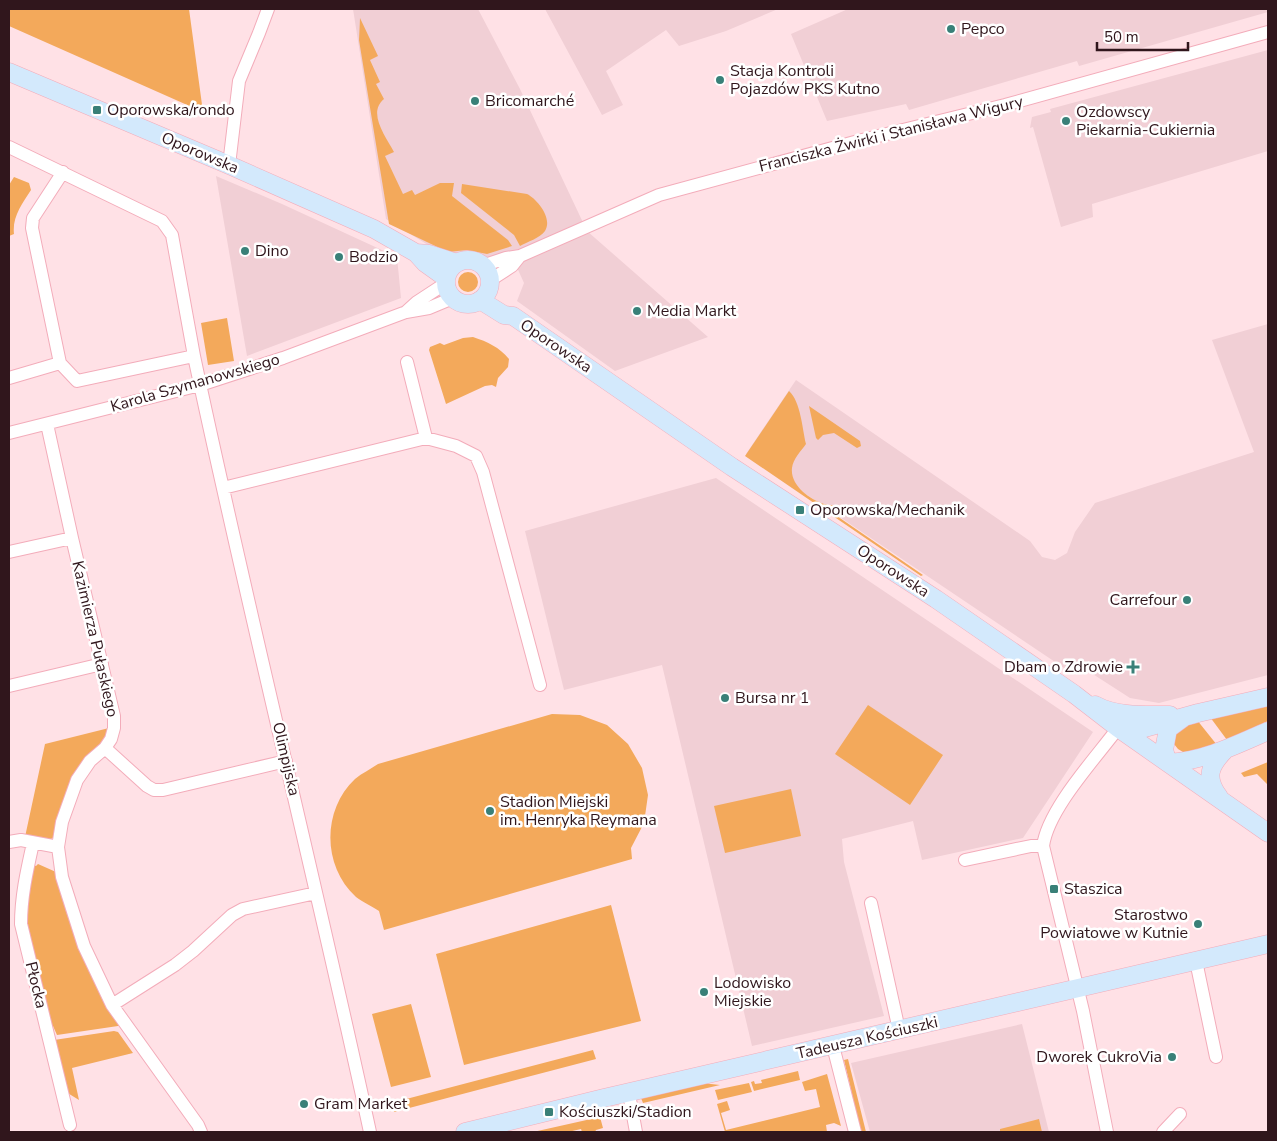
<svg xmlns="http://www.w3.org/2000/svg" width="1277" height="1141" font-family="'Nunito Sans',sans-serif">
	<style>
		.built { fill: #f1cfd5 }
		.green { fill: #f3a95b }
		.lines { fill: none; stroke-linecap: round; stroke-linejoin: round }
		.street-casing { stroke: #f3acba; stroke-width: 14 }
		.secondary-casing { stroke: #f3acba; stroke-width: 19 }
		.street { stroke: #fff; stroke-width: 12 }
		.secondary { stroke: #d3e9fc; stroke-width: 18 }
		.poi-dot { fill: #398078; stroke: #fff; stroke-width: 2 }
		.labels { text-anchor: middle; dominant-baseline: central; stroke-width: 5; stroke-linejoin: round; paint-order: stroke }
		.poi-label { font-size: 16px; fill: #30161c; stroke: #fff; text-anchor: start }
		.street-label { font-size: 16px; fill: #30161c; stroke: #fff }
	</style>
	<rect width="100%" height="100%" fill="#ffe1e6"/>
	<!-- built -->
	<path class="built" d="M 353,9 L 478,9 L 520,89 L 587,231 L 708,337 L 615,371 L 517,301 L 524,283 L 510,252 L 487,259 L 441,253 L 386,219 Z
		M 545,9 L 778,9 L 726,31 L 679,46 L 666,30 L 606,71 L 623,105 L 602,115 Z
		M 848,9 L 1268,9 L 1268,12 L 1079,66 L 1077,61 L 909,110 L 906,104 L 827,121 L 791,34 Z
		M 1268,50 L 1268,151 L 1092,204 L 1093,217 L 1061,227 L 1033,127 L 1030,128 L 1032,117 L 1051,112 L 1050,109 Z
		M 216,176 L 282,204 L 397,257 L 401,298 L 247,356 Z
		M 1268,324 L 1268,675 L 1159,703 L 1130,698 L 1085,669 L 1073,667 L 1070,672 L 746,454 L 796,380 L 1030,541 L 1042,557 L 1055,560 L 1067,553 L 1075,532 L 1095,503 L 1254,452 L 1212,340 Z
		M 716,478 L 1093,732 L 1023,838 L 922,860 L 913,821 L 842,839 L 844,862 L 884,1016 L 752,1046 L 662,665 L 564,690 L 525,531 Z
		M 1022,1024 L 1049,1132 L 870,1132 L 851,1063 Z"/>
	<!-- green -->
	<path class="green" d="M 9,9 L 189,9 L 203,112 L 9,26 Z
		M 360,18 L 378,56 L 370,60 L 380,82 L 376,84 L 384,99 C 367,113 386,137 394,152 L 385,156 L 403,194 L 412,190 L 415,195 L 440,183 L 454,183 L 452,196 L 508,240 L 512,246 L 487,254 L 467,250 L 448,252 L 389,224 L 359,40 Z
		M 14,177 L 29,183 L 31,190 C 22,204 12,217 14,234 L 9,236 L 9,185 Z
		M 462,184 L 527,194 C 537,199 553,218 545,231 C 540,238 527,242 520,246 L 514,235 L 461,193 Z
		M458 282a10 10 0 1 1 20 0a10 10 0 1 1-20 0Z
		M 227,318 L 234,361 L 208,365 L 201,323 Z
		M 473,337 C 488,342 499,347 509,359 L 508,367 L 498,378 L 496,387 L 492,385 L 485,386 L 446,404 L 429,350 L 430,347 L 440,343 L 444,345 L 463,338 Z
		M 789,391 C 801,402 802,428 806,444 C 801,451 793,459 792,468 C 790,485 809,499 824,504 C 829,506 834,504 839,507 L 834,514 L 923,575 L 921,576 L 745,456 Z
		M 809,406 L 860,441 L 861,446 L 857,448 L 834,433 L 823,435 L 818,440 L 816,438 Z
		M 1268,704 L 1268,721 L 1227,740 L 1210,717 Z
		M 868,705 L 943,755 L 910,805 L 835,754 Z
		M 552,714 L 580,715 L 607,725 L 628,744 L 642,768 L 648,795 L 644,823 L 631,848 L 632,859 L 384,930 L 379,911 C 372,906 362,902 356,897 C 322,866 322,810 355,779 C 362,773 371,769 378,764 Z
		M 1197,720 L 1217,745 L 1198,754 L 1183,752 L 1178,749 L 1174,744 L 1174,731 Z
		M 109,728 L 107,736 L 66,792 L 60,811 L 54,837 L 51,839 L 25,837 L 45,744 Z
		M 1268,762 L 1268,785 L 1257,774 L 1244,777 L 1241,773 Z
		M 791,789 L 801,836 L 725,853 L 714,806 Z
		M 38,864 L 56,872 L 66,911 L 81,953 L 120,1025 L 118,1026 L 57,1035 L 53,1026 L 50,1026 L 32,953 L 25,911 L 33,865 L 36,866 Z
		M 611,905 L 641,1021 L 464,1065 L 436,954 Z
		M 411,1004 L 431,1077 L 391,1087 L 372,1014 Z
		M 114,1031 L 118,1032 L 133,1053 L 72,1068 L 79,1100 L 66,1092 L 54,1040 Z
		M 593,1050 L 596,1059 L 394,1112 L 391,1103 Z
		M 848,1059 L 866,1132 L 861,1132 L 844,1060 Z
		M 798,1071 L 800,1080 L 754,1091 L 751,1082 L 754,1081 L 755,1084 L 762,1083 L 761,1080 Z
		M 827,1074 L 841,1126 L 834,1123 L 826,1125 L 827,1132 L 725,1132 L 717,1104 L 727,1101 L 730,1110 L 721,1113 L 726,1130 L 820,1107 L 816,1089 L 805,1091 L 802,1082 Z
		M 702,1083 L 720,1085 L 643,1103 L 641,1098 L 643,1097 Z
		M 749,1083 L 752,1092 L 718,1100 L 715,1090 Z
		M 600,1117 L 603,1128 L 596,1130 L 595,1132 L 582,1132 L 581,1129 L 568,1132 L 533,1132 Z
		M 1039,1119 L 1042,1132 L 1000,1132 L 1000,1129 Z"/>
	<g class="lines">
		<defs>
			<path id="street" d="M 9,147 L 162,221 L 172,235 L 194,356 L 77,381 L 60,363 L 9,378
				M 229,165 L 239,81 L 259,33 L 268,9
				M 482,266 L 506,258 L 520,256 L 659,195 L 862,140 L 1005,105 L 1268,32
				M 489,281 L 512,266 L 520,256
				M 406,312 L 417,302 L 446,283
				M 194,356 C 249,616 314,873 370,1132
				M 407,362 L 426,438
				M 60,363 L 32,228 L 33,218 L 63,172
				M 47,424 L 72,538 L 114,716 L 114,728 L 111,739 L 105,748 L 90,761 L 77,780 L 62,822 L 58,847 L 62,877 L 84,946 L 112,1005 L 198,1125 L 201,1132
				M 9,433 L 200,385 L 283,358 L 406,312 L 429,308 L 453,298
				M 223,488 L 426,438 L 456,446 L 476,456 L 483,472 L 540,685
				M 9,552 L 72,538
				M 9,686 L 102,664
				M 105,748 L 147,786 L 154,790 L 163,790 L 286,761
				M 9,842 L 21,840 L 58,847
				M 33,843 C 27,870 21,896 21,924 L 70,1125
				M 965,860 L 1031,846 L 1043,846
				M 871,903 L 899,1030
				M 1196,961 L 1216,1057
				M 112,1005 L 175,965 L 193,951 L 232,915 L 243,909 L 316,893
				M 833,1046 L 855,1132
				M 629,1094 L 636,1132
				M 1107,1132 L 1083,1011 L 1043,846 C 1048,809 1095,759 1118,728
				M 1163,1132 L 1180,1114"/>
			<path id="secondary" d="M 9,72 L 229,165 L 374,229 L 416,253 L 425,263 L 446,278
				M 416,253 L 429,254 L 457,263
				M446 282a22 22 0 1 1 44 0a22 22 0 1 1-44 0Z
				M 480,300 L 504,315 L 513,316 L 732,467 L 936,599 L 1074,694 L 1118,728 L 1268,833
				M 1095,705 C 1117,717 1145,715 1170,715
				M 1118,728 L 1141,729 L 1198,713 L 1268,697
				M 1168,763 C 1204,761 1236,745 1268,731
				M 1168,763 L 1164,750 L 1168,729 L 1183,718
				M 1219,797 C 1204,777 1210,765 1226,749
				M 465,1132 L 604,1098 L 1268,944"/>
		</defs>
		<!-- street casing -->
		<use href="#street" class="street-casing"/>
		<!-- secondary casing -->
		<use href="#secondary" class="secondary-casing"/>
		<!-- street -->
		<use href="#street" class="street"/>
		<!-- secondary -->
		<use href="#secondary" class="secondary"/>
	</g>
	<!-- markers -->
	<g class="poi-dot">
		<circle cx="951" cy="29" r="5"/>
		<circle cx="720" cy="80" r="5"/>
		<circle cx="475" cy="101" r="5"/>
		<rect x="92" y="105" width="10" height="10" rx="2.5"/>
		<circle cx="1066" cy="121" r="5"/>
		<circle cx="245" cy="251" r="5"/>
		<circle cx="339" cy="257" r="5"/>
		<circle cx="637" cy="311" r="5"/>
		<rect x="795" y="505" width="10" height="10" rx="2.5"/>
		<circle cx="1187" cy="600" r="5"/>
		<path d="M1130.5 659.5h5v5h5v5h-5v5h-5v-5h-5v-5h5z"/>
		<circle cx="725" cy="698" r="5"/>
		<circle cx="490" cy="811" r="5"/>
		<rect x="1049" y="884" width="10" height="10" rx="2.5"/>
		<circle cx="1198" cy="924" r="5"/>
		<circle cx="704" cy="992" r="5"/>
		<circle cx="1172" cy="1057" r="5"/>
		<circle cx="304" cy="1104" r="5"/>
		<rect x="544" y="1107" width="10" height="10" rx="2.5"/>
	</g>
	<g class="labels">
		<!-- poi labels -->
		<g class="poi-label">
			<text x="961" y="29">Pepco</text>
			<text x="730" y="71">Stacja Kontroli<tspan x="730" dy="18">Pojazdów PKS Kutno</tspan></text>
			<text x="485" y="101">Bricomarché</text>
			<text x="107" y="110">Oporowska/rondo</text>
			<text x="1076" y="112">Ozdowscy<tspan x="1076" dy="18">Piekarnia-Cukiernia</tspan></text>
			<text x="255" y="251">Dino</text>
			<text x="349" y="257">Bodzio</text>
			<text x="647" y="311">Media Markt</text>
			<text x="810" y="510">Oporowska/Mechanik</text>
			<text x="1177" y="600" text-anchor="end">Carrefour</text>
			<text x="1123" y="667" text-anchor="end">Dbam o Zdrowie</text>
			<text x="735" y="698">Bursa nr 1</text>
			<text x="500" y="802">Stadion Miejski<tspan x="500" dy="18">im. Henryka Reymana</tspan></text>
			<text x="1064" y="889">Staszica</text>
			<text x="1188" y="915" text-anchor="end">Starostwo<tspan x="1188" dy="18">Powiatowe w Kutnie</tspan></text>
			<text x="714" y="983">Lodowisko<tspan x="714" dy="18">Miejskie</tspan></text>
			<text x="1162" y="1057" text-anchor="end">Dworek CukroVia</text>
			<text x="314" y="1104">Gram Market</text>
			<text x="559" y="1112">Kościuszki/Stadion</text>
		</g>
		<!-- street labels -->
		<g class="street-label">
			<text transform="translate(891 134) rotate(-14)">Franciszka Żwirki i Stanisława Wigury</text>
			<text transform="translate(200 153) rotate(23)">Oporowska</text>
			<text transform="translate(556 346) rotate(34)">Oporowska</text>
			<text transform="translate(195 383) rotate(-16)">Karola Szymanowskiego</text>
			<text transform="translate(893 571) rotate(33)">Oporowska</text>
			<text transform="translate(95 639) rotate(77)">Kazimierza Pułaskiego</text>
			<text transform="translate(286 759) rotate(77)">Olimpijska</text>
			<text transform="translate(36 985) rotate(76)">Płocka</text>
			<text transform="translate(867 1038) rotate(-13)">Tadeusza Kościuszki</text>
		</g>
	</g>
	<!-- border -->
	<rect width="1277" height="1141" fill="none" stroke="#30161c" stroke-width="20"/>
	<!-- scale -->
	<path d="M1097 42v8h91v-8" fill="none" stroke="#30161c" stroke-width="2.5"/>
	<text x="1104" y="42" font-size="15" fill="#30161c" stroke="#ffffff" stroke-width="4" paint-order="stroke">50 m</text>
</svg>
